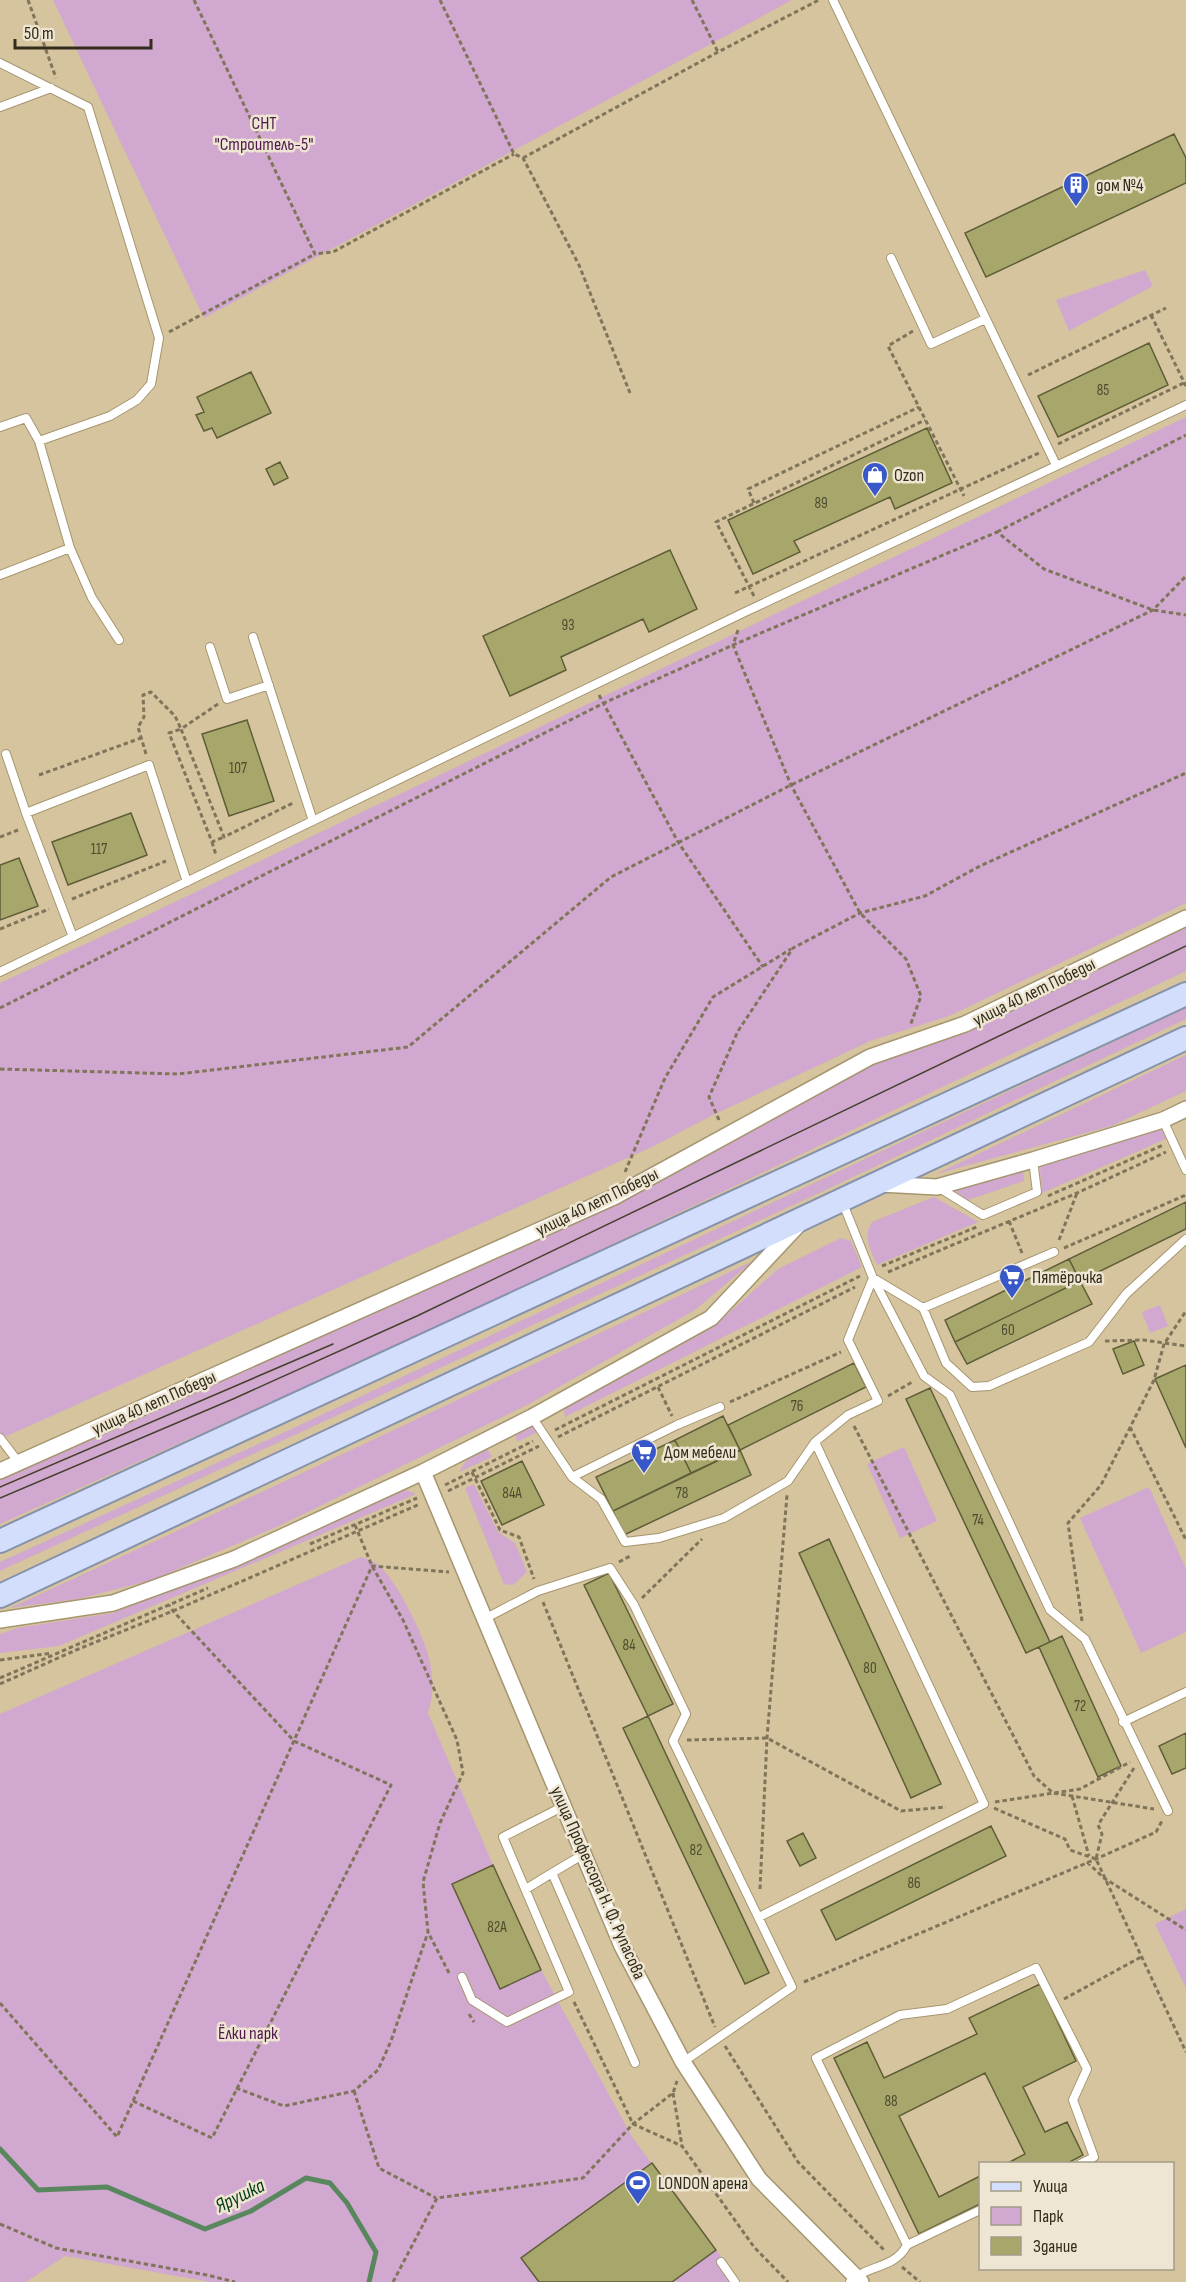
<svg xmlns="http://www.w3.org/2000/svg" width="1186" height="2282" font-family="'Sofia Sans Condensed',sans-serif">
	<style>
		.green { fill: #d1a8cf }
		.lines { fill: none; stroke-linecap: round; stroke-linejoin: round }
		.stream { stroke: #58875e; stroke-width: 5 }
		.building { fill: #a7a76b; stroke: #5e5d38; stroke-width: 1.5 }
		.service-casing { stroke: #a69670; stroke-width: 10 }
		.minor-casing { stroke: #a69670; stroke-width: 18 }
		.primary-casing { stroke: #8691ab; stroke-width: 26 }
		.path { stroke: #80755a; stroke-width: 3; stroke-dasharray: 4.5 3; stroke-linecap: butt }
		.service { stroke: #fff; stroke-width: 8 }
		.minor { stroke: #fff; stroke-width: 15 }
		.primary { stroke: #d2defb; stroke-width: 22 }
		.tram { stroke: #463f2c; stroke-width: 1.5 }
		.labels { text-anchor: middle; dominant-baseline: central; stroke-width: 5; stroke-linejoin: round; paint-order: stroke }
		.number-label { font-size: 15px; fill: #4f4b30 }
		.park-label { font-size: 18px; fill: #4f184f; stroke: #eee6d2 }
		.poi-label { font-size: 18px; fill: #322c1c; stroke: #eee6d2; text-anchor: start }
		.street-label { font-size: 18px; fill: #322c1c; stroke: #eee6d2 }
		.water-label { font-size: 20px; font-style: italic; fill: #023b13; stroke: #eee6d2 }
	</style>
	<rect width="100%" height="100%" fill="#d5c49e"/>
	<!-- green -->
	<path class="green" d="M 53,0 L 792,0 L 204,318 Z
		M 1145,270 L 1153,286 L 1069,331 L 1056,300 Z
		M 1186,417 L 1186,903 L 949,1016 L 870,1041 L 711,1116 L 654,1146 L 0,1439 L 0,983 L 133,922 Z
		M 1186,925 L 1186,971 L 453,1320 L 0,1524 L 0,1480 L 116,1429 L 439,1279 L 867,1063 Z
		M 1186,1008 L 1186,1019 L 830,1188 L 0,1571 L 0,1562 L 300,1425 Z
		M 1186,1055 L 1186,1091 L 1111,1126 L 936,1174 Z
		M 1160,1126 L 1166,1139 L 1042,1193 L 1040,1170 L 1041,1164 Z
		M 1023,1168 L 1024,1181 L 968,1200 L 953,1190 Z
		M 934,1197 L 978,1222 L 877,1265 C 871,1250 862,1236 872,1222 Z
		M 841,1238 L 851,1241 L 862,1267 L 565,1417 L 564,1408 L 712,1328 L 778,1269 Z
		M 753,1261 L 695,1310 L 527,1405 L 281,1525 L 152,1580 L 78,1599 L 10,1608 L 281,1483 Z
		M 1160,1305 L 1168,1326 L 1150,1333 L 1142,1312 Z
		M 539,1419 L 544,1429 L 517,1442 L 515,1430 Z
		M 486,1447 L 492,1457 L 459,1472 L 466,1461 Z
		M 904,1447 L 937,1521 L 900,1538 L 867,1464 Z
		M 474,1484 L 498,1532 L 515,1543 L 527,1572 L 513,1585 L 504,1584 L 465,1488 Z
		M 1149,1487 L 1186,1569 L 1186,1632 L 1141,1653 L 1080,1518 Z
		M 403,1489 L 416,1494 L 59,1646 L 0,1653 L 0,1634 L 17,1628 L 113,1613 L 235,1563 Z
		M 361,1557 C 367,1559 374,1561 378,1565 C 397,1580 426,1639 430,1663 C 434,1680 433,1696 428,1713 L 493,1865 L 452,1884 L 500,1989 L 541,1970 L 632,2137 L 740,2282 L 210,2282 L 65,2256 L 26,2282 L 0,2282 L 0,1714 Z
		M 1186,1909 L 1186,1988 L 1155,1924 Z"/>
	<g class="lines">
		<!-- stream -->
		<path class="stream" d="M 0,2149 L 38,2190 L 107,2187 L 205,2229 L 251,2211 L 306,2178 L 330,2183 L 347,2203 L 376,2252 L 369,2282"/>
	</g>
	<!-- building -->
	<path class="building" d="M 1174,134 L 1186,158 L 1186,183 L 986,277 L 965,233 Z
		M 1149,343 L 1168,385 L 1058,437 L 1038,396 Z
		M 251,372 L 271,413 L 217,438 L 212,428 L 204,431 L 196,415 L 204,412 L 197,397 Z
		M 927,428 L 952,483 L 895,509 L 890,497 L 794,541 L 800,552 L 753,574 L 728,520 Z
		M 280,462 L 288,478 L 274,485 L 266,469 Z
		M 670,550 L 697,609 L 649,632 L 643,619 L 561,657 L 566,670 L 510,696 L 483,636 Z
		M 247,720 L 274,801 L 229,816 L 202,734 Z
		M 131,813 L 147,855 L 68,885 L 52,842 Z
		M 19,858 L 38,906 L 0,920 L 0,865 Z
		M 1186,1202 L 1186,1229 L 1080,1281 L 1069,1259 Z
		M 1069,1259 L 1080,1281 L 955,1342 L 945,1320 Z
		M 1080,1281 L 1092,1304 L 967,1364 L 955,1342 Z
		M 1134,1341 L 1144,1365 L 1123,1374 L 1113,1349 Z
		M 854,1363 L 866,1387 L 740,1450 L 728,1425 Z
		M 1186,1365 L 1186,1448 L 1155,1379 Z
		M 930,1388 L 1050,1642 L 1026,1653 L 906,1399 Z
		M 723,1416 L 740,1450 L 691,1473 L 675,1440 Z
		M 675,1440 L 691,1473 L 613,1511 L 596,1477 Z
		M 740,1450 L 751,1475 L 624,1535 L 613,1511 Z
		M 522,1461 L 544,1505 L 502,1525 L 481,1481 Z
		M 829,1539 L 941,1784 L 911,1798 L 799,1553 Z
		M 609,1573 L 673,1704 L 648,1716 L 584,1585 Z
		M 1062,1636 L 1121,1766 L 1098,1777 L 1039,1647 Z
		M 648,1716 L 769,1973 L 745,1984 L 623,1728 Z
		M 1186,1733 L 1186,1768 L 1172,1774 L 1159,1746 Z
		M 991,1826 L 1006,1856 L 836,1940 L 821,1910 Z
		M 803,1833 L 816,1858 L 800,1866 L 787,1841 Z
		M 493,1865 L 541,1970 L 500,1989 L 452,1884 Z
		M 1040,1984 L 1076,2061 L 1023,2087 L 1045,2132 L 1067,2122 L 1083,2155 L 1066,2164 L 1006,2164 L 1025,2154 L 985,2073 L 899,2116 L 939,2197 L 980,2176 L 980,2204 L 919,2234 L 834,2058 L 867,2042 L 884,2078 L 977,2034 L 969,2018 Z
		M 652,2163 L 716,2250 L 672,2282 L 539,2282 L 521,2258 Z"/>
	<g class="lines">
		<defs>
			<path id="service" d="M 833,0 L 1056,465
				M 0,63 L 88,107 L 159,338 L 151,384 L 137,400 L 110,416 L 39,441 L 70,548 L 92,598 L 119,640
				M 0,107 L 51,88
				M 891,258 L 931,344 L 985,319
				M 0,427 L 26,418 L 39,441
				M 0,575 L 70,548
				M 253,637 L 313,821
				M 210,647 L 227,699 L 269,685
				M 6,754 L 26,813 L 149,765 L 187,882
				M 26,813 L 73,937
				M 0,972 L 745,612 L 1186,405
				M 1163,1120 L 1186,1170
				M 938,1187 L 983,1215 L 1037,1192 L 1033,1160
				M 842,1201 L 873,1278 L 924,1376 L 950,1395 L 1050,1610 L 1085,1639 L 1168,1811
				M 923,1308 L 1054,1252
				M 532,1417 L 572,1477 L 601,1499 L 625,1542 L 659,1538 L 724,1518 L 788,1481 L 815,1442 L 848,1415 L 878,1401 L 848,1340 L 873,1278 L 923,1308 L 946,1363 L 972,1387 L 989,1386 L 1089,1342 L 1126,1294 L 1186,1239
				M 0,1438 L 19,1463
				M 572,1477 L 677,1425 L 720,1407
				M 486,1618 L 538,1591 L 610,1568 L 634,1605 L 686,1714 L 673,1741 L 792,1987 L 683,2062
				M 1123,1722 L 1186,1692
				M 584,1854 L 552,1873 L 635,2063
				M 526,1889 L 552,1873
				M 759,1917 L 984,1804 L 815,1442
				M 462,1977 L 472,2000 L 507,2022 L 569,1992 L 503,1837 L 564,1806
				M 907,2245 L 980,2210
				M 721,2262 L 735,2282
				M 850,2282 C 866,2265 895,2269 907,2245 L 816,2058 L 900,2015 L 947,2009 L 1036,1968 L 1087,2069 L 1073,2100 L 1094,2157 L 1080,2164"/>
			<path id="minor" d="M 880,1184 L 937,1187 L 1033,1160 L 1163,1120 L 1186,1109
				M 0,1471 L 614,1197 L 870,1057 L 965,1024 L 1186,918
				M 423,1472 L 622,1946 L 683,2062 L 759,2179 L 861,2282
				M 0,1620 L 113,1603 L 234,1559 L 423,1472 L 532,1417 L 711,1318 L 799,1224"/>
			<path id="primary" d="M 0,1541 L 1186,994
				M 0,1596 L 1186,1038"/>
		</defs>
		<!-- service casing -->
		<use href="#service" class="service-casing"/>
		<!-- minor casing -->
		<use href="#minor" class="minor-casing"/>
		<!-- primary casing -->
		<use href="#primary" class="primary-casing"/>
		<!-- path -->
		<path class="path" d="M 28,0 L 56,78
			M 194,0 L 315,254 L 333,252 L 514,154
			M 440,0 L 514,154 L 523,158 L 579,265 L 630,393
			M 692,0 L 718,52
			M 523,158 L 718,52 L 819,0
			M 1151,315 L 1186,386
			M 913,331 L 888,346 L 964,496
			M 169,332 L 315,254
			M 1028,375 L 1166,308
			M 1058,444 L 1186,382
			M 754,503 L 748,489 L 919,407
			M 997,532 L 1186,435
			M 735,593 L 1039,453
			M 754,596 L 716,522 L 925,420
			M 738,630 L 733,645 L 791,785 L 860,913 L 906,959 L 921,996 L 910,1026
			M 599,695 L 678,842 L 763,967
			M 218,704 L 181,729 L 224,837 L 295,802
			M 146,754 L 138,727 L 144,717 L 143,695 L 151,692 L 175,716 L 181,729 L 169,733 L 212,842 L 224,837
			M 39,775 L 141,738
			M 0,837 L 18,830
			M 212,842 L 216,855
			M 72,899 L 166,861
			M 0,929 L 49,909
			M 0,1008 L 604,703 L 733,645 L 997,532 L 1044,569 L 1153,610 L 1186,615
			M 0,1069 L 178,1074 L 408,1047 L 611,877 L 791,785 L 1153,610 L 1186,576
			M 719,1120 L 709,1097 L 738,1031 L 793,948 L 860,913 L 925,896 L 980,866 L 1186,773
			M 625,1172 L 665,1078 L 713,997 L 791,949
			M 1048,1196 L 1163,1145
			M 1009,1221 L 1022,1253
			M 1059,1240 L 1077,1193
			M 1064,1248 L 1186,1195
			M 882,1266 L 979,1226
			M 888,1272 L 1077,1193 L 1166,1152
			M 1105,1341 L 1143,1340 L 1186,1346
			M 658,1387 L 672,1416
			M 888,1396 L 914,1381
			M 730,1402 L 841,1352
			M 854,1426 L 1034,1776 L 1053,1793 L 1154,1809
			M 1130,1427 L 1186,1540
			M 555,1430 L 860,1276
			M 558,1437 L 855,1287
			M 472,1472 L 500,1530 L 519,1537 L 534,1579
			M 445,1485 L 533,1441
			M 448,1491 L 539,1446
			M 355,1525 L 372,1566 L 403,1620 L 457,1740 L 463,1773 L 440,1823 L 423,1882 L 428,1932 L 449,1973
			M 310,1544 L 417,1498
			M 619,1562 L 632,1555
			M 642,1598 L 702,1539
			M 543,1602 L 715,2027
			M 1082,1621 L 1068,1523 L 1101,1485 L 1154,1380 L 1164,1344 L 1186,1311
			M 0,1660 L 52,1653
			M 0,1678 L 208,1588
			M 0,1684 L 76,1650 L 173,1611 L 420,1504
			M 687,1740 L 767,1738 L 901,1811 L 946,1807
			M 1134,1768 L 1098,1825 L 1102,1834 L 1096,1859 L 1186,2052
			M 1072,1796 L 1089,1856
			M 995,1802 L 1080,1789 L 1130,1762
			M 994,1808 L 1065,1839 L 1070,1850 L 1096,1859
			M 1087,1862 L 1104,1878 L 1186,1930
			M 760,1889 L 767,1738 L 787,1495
			M 804,1982 L 1096,1859 L 1156,1832 L 1162,1821
			M 1064,1999 L 1141,1957
			M 574,2002 L 633,2124 L 682,2146 L 754,2247 L 788,2282
			M 0,2003 L 117,2137 L 372,1566 L 449,1572
			M 469,2014 L 474,2022
			M 725,2046 L 798,2162 L 884,2250
			M 236,2088 L 284,2106 L 354,2091 L 378,2070 L 391,2041 L 428,1932
			M 354,2091 L 379,2168 L 436,2198
			M 673,2093 L 682,2146
			M 133,2101 L 212,2138 L 391,1785 L 294,1741 L 173,1611 L 169,1605
			M 0,2224 L 56,2248 L 207,2275 L 235,2282
			M 902,2267 L 920,2282
			M 393,2282 L 437,2198 L 583,2178 L 633,2124 L 673,2093 L 677,2081"/>
		<!-- service -->
		<use href="#service" class="service"/>
		<!-- minor -->
		<use href="#minor" class="minor"/>
		<!-- primary -->
		<use href="#primary" class="primary"/>
		<!-- tram -->
		<path class="tram" d="M 0,1487 L 333,1344
			M 0,1498 L 233,1399 L 417,1316 L 1186,946"/>
	</g>
	<!-- icons -->
	<defs>
		<symbol id="building-pin" viewBox="-11 -11 22 30"><path d="M0 17L-7.5 6A9.5 9.5 0 1 1 7.5 6Z" fill="#3857c8" stroke="#eee6d2"/><path d="M-4-6H4V6H1V3H-1V6H-4ZM-2.5-4.3h1.7v1.8h-1.7ZM.8-4.3h1.7v1.8H.8ZM-2.5-1h1.7V.8h-1.7ZM.8-1h1.7V.8H.8Z" fill="#fff"/></symbol>
		<symbol id="shop-pin" viewBox="-11 -11 22 30"><path d="M0 17L-7.5 6A9.5 9.5 0 1 1 7.5 6Z" fill="#3857c8" stroke="#eee6d2"/><path d="M-5-2.5h2.3a2.7 3.5 0 0 1 5.4 0H5L5.5 6h-11ZM-1.5-2.5h3a1.5 2.3 0 0 0-3 0Z" fill="#fff"/></symbol>
		<symbol id="supermarket-pin" viewBox="-11 -11 22 30"><path d="M0 17L-7.5 6A9.5 9.5 0 1 1 7.5 6Z" fill="#3857c8" stroke="#eee6d2"/><path d="M-6-5.5h2.5l.6 2H6L4.5 2H-2.5L-4.4-4H-6ZM-1.5 3.2a1.3 1.3 0 1 0 .1 0ZM3 3.2a1.3 1.3 0 1 0 .1 0Z" fill="#fff"/></symbol>
		<symbol id="stadium-pin" viewBox="-11 -11 22 30"><path d="M0 17L-7.5 6A9.5 9.5 0 1 1 7.5 6Z" fill="#3857c8" stroke="#eee6d2"/><path d="M0-5a6.5 5 0 1 0 0 10a6.5 5 0 1 0 0-10ZM-3.5-1.8h7v3.6h-7Z" fill="#fff"/></symbol>
	</defs>
	<g fill-rule="evenodd">
		<use href="#building-pin" x="1061" y="170" width="30" height="40"/>
		<use href="#shop-pin" x="860" y="460" width="30" height="40"/>
		<use href="#supermarket-pin" x="997" y="1262" width="30" height="40"/>
		<use href="#supermarket-pin" x="629" y="1437" width="30" height="40"/>
		<use href="#stadium-pin" x="623" y="2168" width="30" height="40"/>
	</g>
	<g class="labels">
		<!-- number labels -->
		<g class="number-label">
			<text x="1103" y="390">85</text>
			<text x="821" y="503">89</text>
			<text x="568" y="625">93</text>
			<text x="238" y="768">107</text>
			<text x="99" y="849">117</text>
			<text x="1008" y="1330">60</text>
			<text x="797" y="1406">76</text>
			<text x="512" y="1493">84А</text>
			<text x="682" y="1493">78</text>
			<text x="978" y="1520">74</text>
			<text x="629" y="1645">84</text>
			<text x="870" y="1668">80</text>
			<text x="1080" y="1706">72</text>
			<text x="696" y="1850">82</text>
			<text x="914" y="1883">86</text>
			<text x="497" y="1927">82А</text>
			<text x="891" y="2101">88</text>
		</g>
		<!-- park labels -->
		<g class="park-label">
			<text x="264" y="123">СНТ<tspan x="264" dy="21">"Строитель-5"</tspan></text>
			<text x="248" y="2033">Ёлки парк</text>
		</g>
		<!-- poi labels -->
		<g class="poi-label">
			<text x="1096" y="185">дом №4</text>
			<text x="894" y="475">Ozon</text>
			<text x="1032" y="1277">Пятёрочка</text>
			<text x="664" y="1452">Дом мебели</text>
			<text x="658" y="2183">LONDON арена</text>
		</g>
		<!-- street labels -->
		<g class="street-label">
			<text transform="translate(1034 992) rotate(-26)">улица 40 лет Победы</text>
			<text transform="translate(597 1202) rotate(-26)">улица 40 лет Победы</text>
			<text transform="translate(154 1403) rotate(-24)">улица 40 лет Победы</text>
			<text transform="translate(598 1883) rotate(66)">улица Профессора Н. Ф. Рупасова</text>
		</g>
		<!-- water labels -->
		<g class="water-label">
			<text transform="translate(240 2196) rotate(-26)">Ярушка</text>
		</g>
	</g>
	<!-- legend -->
	<rect x="979" y="2162" width="195" height="108" fill="#eee6d2" stroke="#a39c89" stroke-width="1.5"/>
	<rect x="991" y="2182" width="30" height="9" fill="#d2defb" stroke="#a39c89" stroke-width="1.5"/>
	<text x="1033" y="2192" font-size="18" fill="#322c1c">Улица</text>
	<rect x="991" y="2207" width="30" height="18" fill="#d1a8cf" stroke="#a39c89" stroke-width="1.5"/>
	<text x="1033" y="2222" font-size="18" fill="#322c1c">Парк</text>
	<rect x="991" y="2237" width="30" height="18" fill="#a7a76b" stroke="#a39c89" stroke-width="1.5"/>
	<text x="1033" y="2252" font-size="18" fill="#322c1c">Здание</text>
	<!-- scale -->
	<path d="M15 39v9h136v-9" fill="none" stroke="#322c1c" stroke-width="3"/>
	<text x="24" y="39" font-size="18" fill="#322c1c" stroke="#eee6d2" stroke-width="4.5" paint-order="stroke">50 m</text>
</svg>
